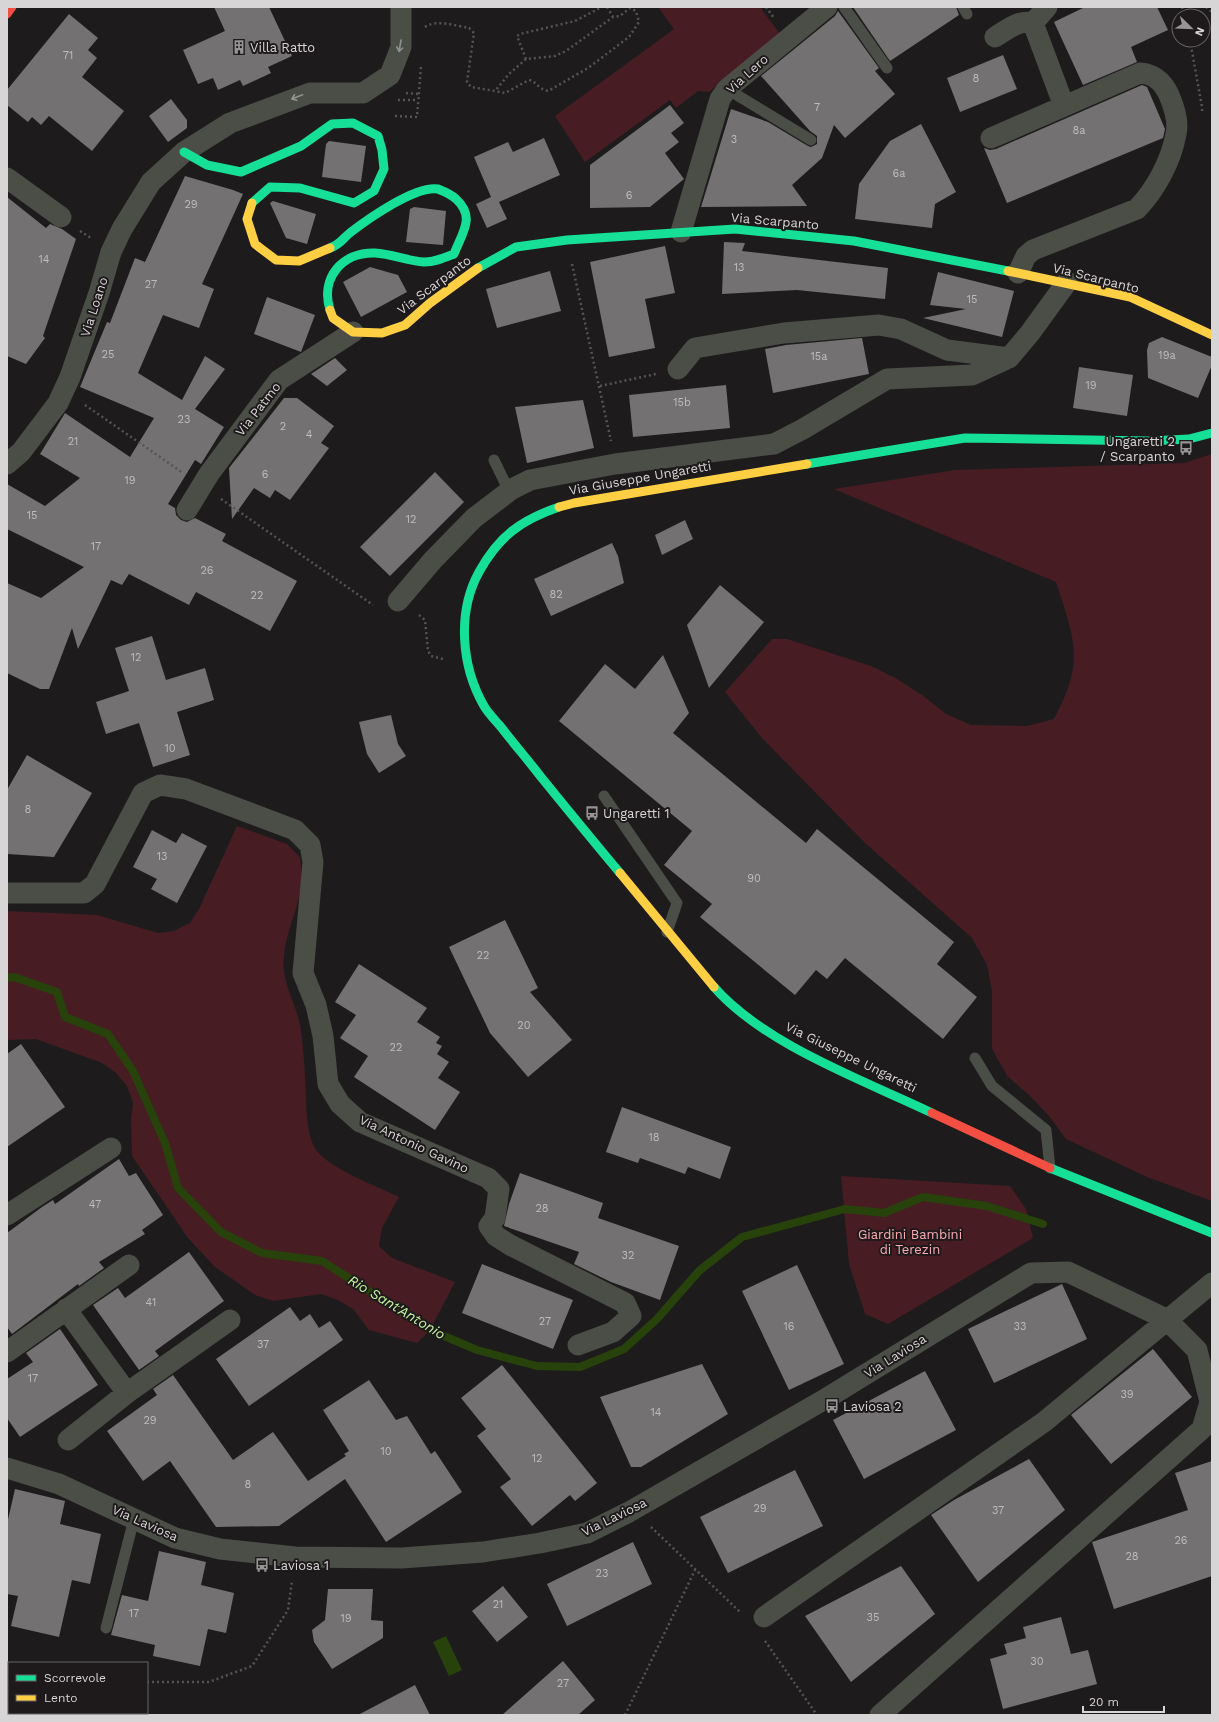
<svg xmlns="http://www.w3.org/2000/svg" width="1219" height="1722" font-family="'Work Sans',sans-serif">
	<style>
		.green { fill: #471d23 }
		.water { fill: #27420b }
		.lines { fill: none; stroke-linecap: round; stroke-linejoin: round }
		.stream { stroke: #27420b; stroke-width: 8 }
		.building { fill: #737172 }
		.path { stroke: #535652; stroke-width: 2.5; stroke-dasharray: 2 3; stroke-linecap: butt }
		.lane { stroke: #4a4e47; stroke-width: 11 }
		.street { stroke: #4a4e47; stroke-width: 21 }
		.fast { stroke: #16e098; stroke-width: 9 }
		.slow { stroke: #ffcf43; stroke-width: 9 }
		.jam { stroke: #f24e42; stroke-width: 9 }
		.oneway { stroke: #90928e }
		.labels { text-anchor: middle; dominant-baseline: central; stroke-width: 4; stroke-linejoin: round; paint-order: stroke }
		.number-label { font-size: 11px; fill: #bebcbc }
		.poi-label { font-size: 13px; fill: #d7d5d5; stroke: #1e1a1b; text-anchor: start }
		.street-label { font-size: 13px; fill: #d7d5d5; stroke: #1e1a1b }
		.park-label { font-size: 13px; fill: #fca9b1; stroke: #1e1a1b }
		.water-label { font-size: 14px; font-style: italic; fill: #c3f49e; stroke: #1e1a1b }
	</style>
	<rect width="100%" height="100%" fill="#1d1b1c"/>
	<!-- green -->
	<path class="green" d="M 658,7 L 760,7 L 780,34 L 709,92 L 698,91 L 676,108 L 670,100 L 585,162 L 555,116 L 674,29 Z
		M 1212,454 L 1212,1201 L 1147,1177 L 1066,1139 L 1049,1116 L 1029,1095 L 1007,1076 L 992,1049 L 992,991 L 987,965 L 972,938 L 865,843 L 762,738 L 725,692 L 772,639 L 787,639 L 871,666 L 897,679 L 922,695 L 946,714 L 971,725 L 1027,726 L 1054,719 C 1085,661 1075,641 1056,582 L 834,489 L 955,470 L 1184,463 Z
		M 237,826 L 287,844 L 300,857 C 301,866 302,875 301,884 C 299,908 286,931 284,955 C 281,983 295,1000 300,1025 C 303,1042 304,1060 305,1077 C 307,1098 304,1133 317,1151 C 330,1168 378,1187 399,1197 L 382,1228 L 379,1246 L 392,1258 L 455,1282 L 430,1330 L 417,1343 L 369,1330 L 353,1309 L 338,1300 L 321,1294 L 273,1301 L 255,1295 L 215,1267 L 188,1238 L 132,1156 L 131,1121 L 133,1103 L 127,1086 L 116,1073 L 102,1063 L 36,1039 L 7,1040 L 7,911 L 97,915 L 158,933 L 174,931 L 190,923 L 199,909 Z
		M 841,1176 L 1010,1186 L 1026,1209 L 1033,1238 L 888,1324 L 865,1314 L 849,1264 Z"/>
	<!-- water -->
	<path class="water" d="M 446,1636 L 462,1670 L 449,1676 L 433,1642 Z"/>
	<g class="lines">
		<!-- stream -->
		<path class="stream" d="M 7,978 L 14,977 L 57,992 L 65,1017 L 108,1034 L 133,1071 L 165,1143 L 178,1188 L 221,1232 L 262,1253 L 322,1261 L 430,1330 L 477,1350 L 537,1366 L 580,1367 L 624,1349 L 657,1319 L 699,1271 L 742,1237 L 845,1209 L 884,1213 L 923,1197 L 987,1206 L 1043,1224"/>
	</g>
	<!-- building -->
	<path class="building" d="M 214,7 L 269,7 L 292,56 L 268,67 L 271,73 L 243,86 L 240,80 L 218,90 L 213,78 L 198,84 L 183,50 L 225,31 Z
		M 853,7 L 956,7 L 959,15 L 890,61 Z
		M 1085,7 L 1157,7 L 1168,30 L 1131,47 L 1137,62 L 1083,85 L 1054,22 Z
		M 838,11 L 879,68 L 875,71 L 895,94 L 845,138 L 834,125 L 822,158 L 792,185 L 807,206 L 701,207 L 731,109 L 768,122 L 808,146 L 811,147 L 817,144 L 817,136 L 810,131 L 761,76 L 835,16 Z
		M 69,14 L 98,38 L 88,50 L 97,58 L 82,77 L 124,111 L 92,151 L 49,116 L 41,125 L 32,117 L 28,122 L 7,105 L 7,90 Z
		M 1003,55 L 1017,89 L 960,112 L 947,78 Z
		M 1142,85 L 1147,87 L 1165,129 L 1163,138 L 1007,203 L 984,148 L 990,150 L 996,149 Z
		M 171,99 L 187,120 L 187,128 L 168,142 L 149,116 Z
		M 670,105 L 684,123 L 671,133 L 679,142 L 665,153 L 684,179 L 650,207 L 590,208 L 590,165 Z
		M 921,124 L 956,192 L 935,204 L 932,228 L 855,219 L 859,184 L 890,141 Z
		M 544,138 L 560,175 L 499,202 L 507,219 L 487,228 L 476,204 L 491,197 L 474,157 L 508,142 L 513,152 Z
		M 329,141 L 366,146 L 361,182 L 322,177 L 326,144 Z
		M 185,176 L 233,190 L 243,194 L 202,284 L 214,289 L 199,328 L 163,315 L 138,373 L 182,400 L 205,356 L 225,369 L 195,409 L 224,427 L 201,464 L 195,460 L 168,504 L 175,508 L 176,515 L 181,520 L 187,522 L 195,518 L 226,534 L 222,541 L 297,581 L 270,631 L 196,592 L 189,605 L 129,574 L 122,585 L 111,580 L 78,649 L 72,628 L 49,689 L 40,689 L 7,673 L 7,583 L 41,598 L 84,567 L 7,529 L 7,484 L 45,506 L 80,478 L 40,454 L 65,413 L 130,457 L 154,418 L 80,387 L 107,322 L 110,323 L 135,258 L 145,262 Z
		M 7,197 L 46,228 L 50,224 L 62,229 L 76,239 L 43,336 L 45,338 L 26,364 L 7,356 Z
		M 273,201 L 316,214 L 307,244 L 286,238 L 270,203 Z
		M 414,207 L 446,211 L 443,245 L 406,242 L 410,209 Z
		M 724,242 L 745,243 L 742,251 L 888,268 L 885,299 L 797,290 L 722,294 Z
		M 665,246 L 675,293 L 645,299 L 655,348 L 609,357 L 590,262 Z
		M 370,267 L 398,275 L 407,292 L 361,317 L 343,282 Z
		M 550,271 L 561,311 L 497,328 L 486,289 Z
		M 938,272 L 1014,291 L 1002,337 L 923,318 L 966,309 L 930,305 Z
		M 267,297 L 315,315 L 301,352 L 254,334 Z
		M 1162,337 L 1212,357 L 1212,365 L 1198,398 L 1148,378 L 1147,350 L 1149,343 Z
		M 862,338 L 869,374 L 773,393 L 765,349 L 786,345 Z
		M 335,358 L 347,370 L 327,386 L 311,374 Z
		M 1079,367 L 1133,375 L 1127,416 L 1073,408 Z
		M 726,385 L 730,428 L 633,437 L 629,395 Z
		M 284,398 L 297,398 L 334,426 L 321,443 L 329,448 L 290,500 L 275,490 L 270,498 L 254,488 L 232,519 L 229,468 Z
		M 583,400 L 594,448 L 527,463 L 515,407 Z
		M 435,472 L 464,502 L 390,576 L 360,547 Z
		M 685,520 L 693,539 L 662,555 L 655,535 Z
		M 612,543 L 618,556 L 624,583 L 551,616 L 534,579 Z
		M 720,585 L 764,622 L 709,688 L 687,625 Z
		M 152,636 L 166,680 L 205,668 L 214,700 L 177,712 L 190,755 L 153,767 L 139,723 L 106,734 L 96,702 L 129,691 L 115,648 Z
		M 663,655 L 689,713 L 673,733 L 806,843 L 817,829 L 954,942 L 937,964 L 977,997 L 943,1039 L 845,958 L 827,979 L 816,970 L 795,995 L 700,917 L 712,904 L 664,865 L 692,831 L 559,721 L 605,664 L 635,689 Z
		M 391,715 L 398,744 L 406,756 L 379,773 L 367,754 L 359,722 Z
		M 27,755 L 92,793 L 54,857 L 7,854 L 7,790 Z
		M 152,830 L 176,843 L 182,833 L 207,846 L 177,903 L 151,889 L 157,879 L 133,867 Z
		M 505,920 L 538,988 L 530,992 L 572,1040 L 528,1077 L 490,1033 L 449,947 Z
		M 359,964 L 427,1008 L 417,1022 L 440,1037 L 436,1043 L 442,1046 L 437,1054 L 449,1062 L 438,1078 L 460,1092 L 435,1130 L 354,1077 L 368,1056 L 340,1038 L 356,1015 L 335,1002 Z
		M 21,1044 L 65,1107 L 7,1147 L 7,1054 Z
		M 622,1107 L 731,1147 L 720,1179 L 688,1167 L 685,1174 L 640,1158 L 638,1163 L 606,1152 Z
		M 119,1159 L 129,1176 L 136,1173 L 163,1215 L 142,1230 L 145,1234 L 99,1262 L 104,1268 L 79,1286 L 78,1284 L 12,1334 L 7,1327 L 7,1233 L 42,1207 L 53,1200 L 55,1204 Z
		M 520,1173 L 603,1203 L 598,1218 L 679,1246 L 660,1300 L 611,1282 L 574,1264 L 579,1252 L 504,1226 L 509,1204 Z
		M 189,1252 L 224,1301 L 155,1351 L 159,1356 L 139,1370 L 93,1305 L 118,1288 L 125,1298 Z
		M 482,1264 L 573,1300 L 553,1349 L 462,1313 Z
		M 797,1265 L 844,1364 L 789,1390 L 742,1291 Z
		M 1062,1284 L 1087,1339 L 994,1383 L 968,1329 Z
		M 290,1307 L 300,1321 L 310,1314 L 319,1328 L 330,1321 L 343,1340 L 249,1406 L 216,1359 Z
		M 60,1329 L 98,1385 L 20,1437 L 7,1418 L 7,1379 L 33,1362 L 26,1353 Z
		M 1153,1349 L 1192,1397 L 1111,1464 L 1071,1415 Z
		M 702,1364 L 728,1414 L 641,1467 L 631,1467 L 600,1397 Z
		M 502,1365 L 597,1483 L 575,1501 L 570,1495 L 532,1526 L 500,1487 L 511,1479 L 477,1436 L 486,1429 L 461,1398 Z
		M 925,1371 L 956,1430 L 864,1479 L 833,1420 Z
		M 173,1375 L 233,1460 L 273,1432 L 308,1481 L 346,1456 L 344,1454 L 349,1451 L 323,1410 L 369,1380 L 396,1420 L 407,1416 L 431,1454 L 435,1451 L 462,1492 L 386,1542 L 345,1479 L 279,1526 L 216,1527 L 170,1461 L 143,1481 L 107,1431 L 157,1395 L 153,1389 Z
		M 1029,1459 L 1065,1510 L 978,1582 L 931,1515 L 954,1500 Z
		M 1212,1461 L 1212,1576 L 1114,1609 L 1092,1542 L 1188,1510 L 1175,1473 Z
		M 795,1470 L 823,1526 L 728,1573 L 700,1517 Z
		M 15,1489 L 65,1501 L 60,1524 L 101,1534 L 90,1584 L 72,1580 L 59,1637 L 11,1626 L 18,1596 L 7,1594 L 7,1524 Z
		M 633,1542 L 652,1584 L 567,1626 L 547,1584 Z
		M 159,1551 L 206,1562 L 201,1585 L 234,1593 L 226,1633 L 208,1629 L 200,1666 L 153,1656 L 155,1645 L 111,1635 L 122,1595 L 148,1601 Z
		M 901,1566 L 935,1614 L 851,1682 L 805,1616 Z
		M 503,1586 L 528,1617 L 497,1642 L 472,1611 Z
		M 328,1589 L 373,1589 L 371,1620 L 383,1621 L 383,1638 L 332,1669 L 314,1642 L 312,1630 L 325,1620 Z
		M 1061,1617 L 1071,1654 L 1088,1650 L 1097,1684 L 1003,1709 L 990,1659 L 1007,1654 L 1004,1644 L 1026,1638 L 1023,1627 Z
		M 563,1661 L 595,1700 L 578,1715 L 502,1715 Z
		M 415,1685 L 430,1715 L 358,1715 Z"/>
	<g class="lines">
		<!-- path -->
		<path class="path" d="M 607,7 L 613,17
			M 766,7 L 774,18
			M 1182,7 L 1185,16
			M 1206,7 L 1212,12
			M 425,27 C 436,19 457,26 469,28 L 474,33 L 467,82 L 471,87 L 495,91 L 509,74 L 526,59 L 555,56 L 566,51 L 613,17 L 620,16 L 630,8 L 636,11 L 639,22 L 629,37 L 588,68 L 548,91 C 538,89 537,82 529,80 L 505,93 L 495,91
			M 1190,40 L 1202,107 L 1202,112
			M 526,59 L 517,36 L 520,34 L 575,21 L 602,7
			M 406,93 L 419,94
			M 398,100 L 416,100
			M 395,116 L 417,117 L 421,67
			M 80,231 L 91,238
			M 572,264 L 611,441
			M 600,386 L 656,374
			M 85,405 L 183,473
			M 221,499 L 373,605
			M 419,615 L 425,620 L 428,651 L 431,656 L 443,659
			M 651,1527 L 740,1612
			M 765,1641 L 817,1715
			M 7,1674 L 9,1674
			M 147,1682 L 209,1682 L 252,1666 L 288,1610 L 292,1581
			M 625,1715 L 695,1570"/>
		<!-- lane -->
		<path class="lane" d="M 844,7 L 887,68
			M 963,7 L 967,14
			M 727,89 L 811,140
			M 494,460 L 509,491
			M 604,796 L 677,903 L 667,932
			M 975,1058 L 992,1086 L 1046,1130 L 1050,1168
			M 106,1628 L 134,1519"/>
		<!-- street -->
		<path class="street" d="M 1047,7 L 1033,23 L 1064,106
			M 995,37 C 1007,30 1019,19 1033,23
			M 991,138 L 1140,73 C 1155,74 1163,82 1169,95 C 1174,107 1179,121 1176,134 C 1171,161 1156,189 1137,209 L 1033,250 L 1026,256 L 1018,273
			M 7,178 L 61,217
			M 681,232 L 720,99 L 727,89 L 827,7
			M 678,369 L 695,348 L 784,333 L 879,325 L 901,329 L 947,350 L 1009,358
			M 7,464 L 21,452 L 58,403 L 70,377 L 99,293 L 111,252 L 122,229 L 151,182 L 184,152 L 230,123 L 310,93 L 363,93 L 390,75 L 401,47 L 401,7
			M 187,510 L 209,474 L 279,380 L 353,332
			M 398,601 L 433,560 L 474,518 L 512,489 L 530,480 L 615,464 L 774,444 L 803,429 L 887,379 L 972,375 L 1009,358 L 1030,333 L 1067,282
			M 7,893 L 84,893 L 95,884 L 143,793 L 160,785 L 186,789 L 295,830 L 310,845 L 313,862 L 303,973 L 316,1005 L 323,1036 L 328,1084 L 340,1104 L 360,1122 L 488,1178 L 499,1189 L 495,1218 L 489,1226 L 496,1236 L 510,1245 L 625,1303 L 631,1316 L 613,1332 L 578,1345
			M 7,1215 L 111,1148
			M 66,1309 L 127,1393
			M 7,1352 L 129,1265
			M 68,1440 L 127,1393 L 230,1320
			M 7,1468 L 59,1484 L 175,1538 L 220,1549 L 295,1557 L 402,1558 L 483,1552 L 540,1543 L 587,1533 L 629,1512 L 827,1398 L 1031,1273 L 1068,1272 L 1166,1319 L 1197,1350 L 1210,1402 L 1202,1429 L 880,1715
			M 764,1617 L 1044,1422 L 1212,1283"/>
		<!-- fast -->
		<path class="fast" d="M 184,152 L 207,165 L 241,172 L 301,146 L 332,124 L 353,123 L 378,136 L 382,150 L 384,169 L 374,191 L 354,203 L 300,188 L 270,187 L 252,203
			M 330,248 C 341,244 342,239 351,232 C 368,219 416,185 438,189 C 443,191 452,195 456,199 C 476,217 462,233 454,254 C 444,258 435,262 424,262 C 408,261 392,254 375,253 C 342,252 320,278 330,310
			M 478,268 L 516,247 L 567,240 L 735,229 L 854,241 L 1008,271
			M 807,464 L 965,438 L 1150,441 L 1189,439 L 1212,433
			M 559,507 C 521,520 499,536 479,572 C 457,612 461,666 484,706 C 488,713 495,720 501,727 C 514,744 528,760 541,777 C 567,809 593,841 620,873
			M 714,987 C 765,1045 863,1080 932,1113
			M 1050,1168 L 1212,1233"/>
		<!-- slow -->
		<path class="slow" d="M 252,203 L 247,219 L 255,244 L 276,260 L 299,261 L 330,248
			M 1008,271 L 1130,297 L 1212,335
			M 330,310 L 333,318 L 353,332 L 382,333 L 405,325 L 430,303 L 478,268
			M 559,507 L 574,503 L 807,464
			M 620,873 L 714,987"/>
		<!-- jam -->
		<path class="jam" d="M 7,14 L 12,7
			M 932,1113 L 1050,1168"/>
	</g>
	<!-- one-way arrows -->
	<defs><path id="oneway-shaft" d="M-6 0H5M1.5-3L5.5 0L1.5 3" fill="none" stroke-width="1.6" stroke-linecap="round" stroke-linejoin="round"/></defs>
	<g class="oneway">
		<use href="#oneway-shaft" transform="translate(400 46) rotate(100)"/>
		<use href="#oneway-shaft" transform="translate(297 97) rotate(159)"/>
	</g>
	<!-- icons -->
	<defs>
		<symbol id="building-bare" viewBox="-9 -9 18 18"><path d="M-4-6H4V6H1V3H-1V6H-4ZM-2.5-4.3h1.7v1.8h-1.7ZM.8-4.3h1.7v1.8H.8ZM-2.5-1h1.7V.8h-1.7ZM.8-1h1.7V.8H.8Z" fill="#969494" stroke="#1e1a1b" stroke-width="2.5" paint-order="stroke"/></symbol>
		<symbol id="bus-bare" viewBox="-9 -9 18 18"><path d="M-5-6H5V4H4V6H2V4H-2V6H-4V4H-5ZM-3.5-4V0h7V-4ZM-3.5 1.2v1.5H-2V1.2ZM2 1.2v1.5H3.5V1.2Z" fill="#969494" stroke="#1e1a1b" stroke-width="2.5" paint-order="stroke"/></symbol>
	</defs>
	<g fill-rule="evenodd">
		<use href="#building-bare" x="229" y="37" width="20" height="20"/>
		<use href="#bus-bare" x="1176" y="438" width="20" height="20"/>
		<use href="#bus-bare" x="582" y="803" width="20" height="20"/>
		<use href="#bus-bare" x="822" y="1396" width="20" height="20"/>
		<use href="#bus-bare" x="252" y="1555" width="20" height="20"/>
	</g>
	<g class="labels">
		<!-- number labels -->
		<g class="number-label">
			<text x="68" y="55">71</text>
			<text x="976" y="78">8</text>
			<text x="817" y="107">7</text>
			<text x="1079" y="130">8a</text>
			<text x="734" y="139">3</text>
			<text x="899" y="173">6a</text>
			<text x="629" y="195">6</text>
			<text x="191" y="204">29</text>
			<text x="44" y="259">14</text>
			<text x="739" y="267">13</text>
			<text x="151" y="284">27</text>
			<text x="972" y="299">15</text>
			<text x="108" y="354">25</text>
			<text x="1167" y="355">19a</text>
			<text x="819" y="356">15a</text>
			<text x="1091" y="385">19</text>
			<text x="682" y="402">15b</text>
			<text x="184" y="419">23</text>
			<text x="283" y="426">2</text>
			<text x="309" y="434">4</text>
			<text x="73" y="441">21</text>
			<text x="265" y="474">6</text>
			<text x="130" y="480">19</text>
			<text x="32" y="515">15</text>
			<text x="411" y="519">12</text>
			<text x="96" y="546">17</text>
			<text x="207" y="570">26</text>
			<text x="556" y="594">82</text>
			<text x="257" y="595">22</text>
			<text x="136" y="657">12</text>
			<text x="170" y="748">10</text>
			<text x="28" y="809">8</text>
			<text x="162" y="856">13</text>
			<text x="754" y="878">90</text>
			<text x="483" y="955">22</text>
			<text x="524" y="1025">20</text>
			<text x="396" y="1047">22</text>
			<text x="654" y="1137">18</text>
			<text x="95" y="1204">47</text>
			<text x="542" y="1208">28</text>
			<text x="628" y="1255">32</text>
			<text x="151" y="1302">41</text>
			<text x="545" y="1321">27</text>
			<text x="789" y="1326">16</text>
			<text x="1020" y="1326">33</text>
			<text x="263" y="1344">37</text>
			<text x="33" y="1378">17</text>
			<text x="1127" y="1394">39</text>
			<text x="656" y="1412">14</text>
			<text x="150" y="1420">29</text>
			<text x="386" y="1451">10</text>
			<text x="537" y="1458">12</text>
			<text x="248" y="1484">8</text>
			<text x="760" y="1508">29</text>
			<text x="998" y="1510">37</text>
			<text x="1181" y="1540">26</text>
			<text x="1132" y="1556">28</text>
			<text x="602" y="1573">23</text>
			<text x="498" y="1604">21</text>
			<text x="134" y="1613">17</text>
			<text x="873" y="1617">35</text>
			<text x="346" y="1618">19</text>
			<text x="1037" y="1661">30</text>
			<text x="563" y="1683">27</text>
		</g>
		<!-- poi labels -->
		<g class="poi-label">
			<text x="250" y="47">Villa Ratto</text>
			<text x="1175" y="441" text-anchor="end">Ungaretti 2<tspan x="1175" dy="15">/ Scarpanto</tspan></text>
			<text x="603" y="813">Ungaretti 1</text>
			<text x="843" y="1406">Laviosa 2</text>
			<text x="273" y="1565">Laviosa 1</text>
		</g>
		<!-- street labels -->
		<g class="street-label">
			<text transform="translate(747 74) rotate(-42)">Via Lero</text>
			<text transform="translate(775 221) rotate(5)">Via Scarpanto</text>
			<text transform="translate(1096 278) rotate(14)">Via Scarpanto</text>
			<text transform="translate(434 285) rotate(-37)">Via Scarpanto</text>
			<text transform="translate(94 307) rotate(-72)">Via Loano</text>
			<text transform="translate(258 409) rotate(-52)">Via Patmo</text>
			<text transform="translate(640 478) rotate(-10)">Via Giuseppe Ungaretti</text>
			<text transform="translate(851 1057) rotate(26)">Via Giuseppe Ungaretti</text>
			<text transform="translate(414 1144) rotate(25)">Via Antonio Gavino</text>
			<text transform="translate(895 1356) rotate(-32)">Via Laviosa</text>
			<text transform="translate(614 1517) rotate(-26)">Via Laviosa</text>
			<text transform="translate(145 1523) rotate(24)">Via Laviosa</text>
		</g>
		<!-- park labels -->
		<g class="park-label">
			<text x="910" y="1234">Giardini Bambini<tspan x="910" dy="15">di Terezin</tspan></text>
		</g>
		<!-- water labels -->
		<g class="water-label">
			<text transform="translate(397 1307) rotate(31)">Rio Sant'Antonio</text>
		</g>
	</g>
	<!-- border -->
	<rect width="1219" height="1722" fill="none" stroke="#d7d5d5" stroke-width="16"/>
	<!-- legend -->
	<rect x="8" y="1662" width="140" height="52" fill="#1e1a1b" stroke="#686565"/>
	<rect x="16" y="1675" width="20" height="6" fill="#16e098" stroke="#686565"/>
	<text x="44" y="1682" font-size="12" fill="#d7d5d5">Scorrevole</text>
	<rect x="16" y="1695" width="20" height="6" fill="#ffcf43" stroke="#686565"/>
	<text x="44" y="1702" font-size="12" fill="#d7d5d5">Lento</text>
	<!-- north arrow -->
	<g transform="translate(1191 28) rotate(113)"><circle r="19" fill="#1e1a1b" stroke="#686565"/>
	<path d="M0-3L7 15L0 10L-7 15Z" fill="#969494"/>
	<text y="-6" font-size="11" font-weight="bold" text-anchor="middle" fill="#d7d5d5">N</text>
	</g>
	<!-- scale -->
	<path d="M1083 1706v6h81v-6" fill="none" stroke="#d7d5d5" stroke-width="2"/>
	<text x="1089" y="1706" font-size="12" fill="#d7d5d5" stroke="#1e1a1b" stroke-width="3" paint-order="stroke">20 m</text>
</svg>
